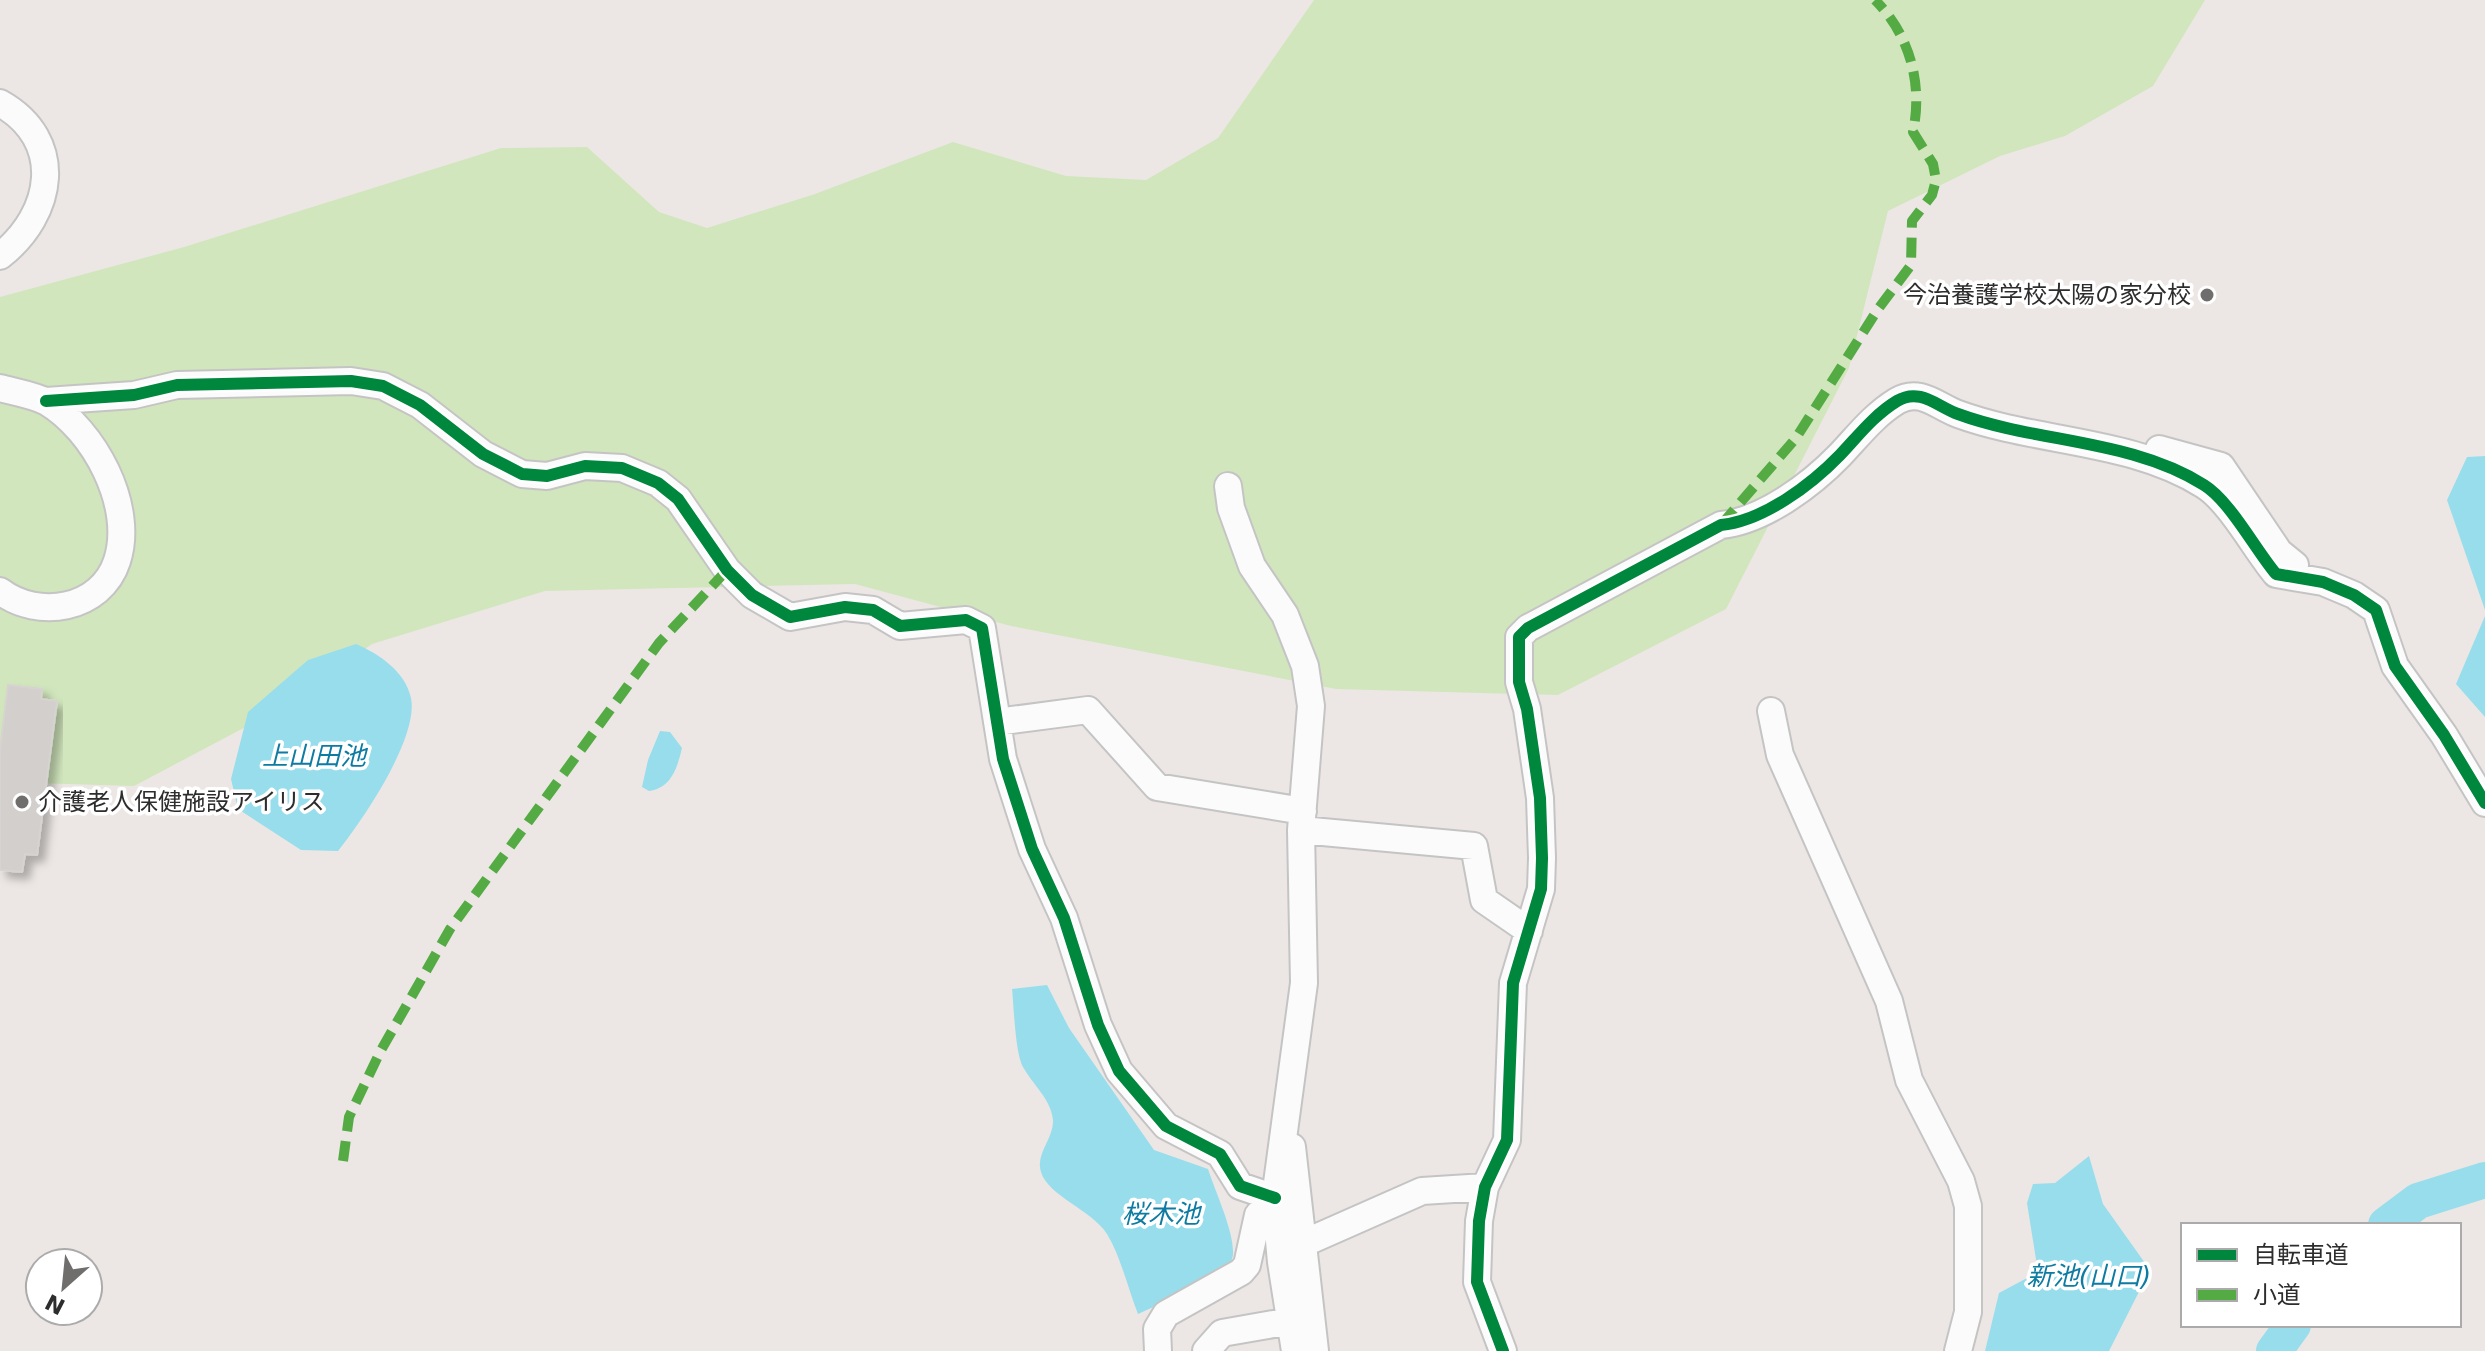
<svg xmlns="http://www.w3.org/2000/svg" width="2485" height="1351" font-family="'DejaVu Sans','Noto Sans JP',sans-serif">
	<style>
		.green { fill: #d1e6bd }
		.water { fill: #98ddec }
		.lines { fill: none; stroke-linecap: round; stroke-linejoin: round }
		.river { stroke: #98ddec; stroke-width: 36 }
		.building { fill: #d2cfcd; stroke: #d6d3d0; stroke-width: 2; filter: url(#shadow) }
		.minor-casing { stroke: #c5c4c4; stroke-width: 30 }
		.minor { stroke: #fcfbfb; stroke-width: 26 }
		.quiet { stroke: #54ab44; stroke-width: 10; stroke-dasharray: 20 10; stroke-linecap: butt }
		.cycleway-casing { stroke: #fff; stroke-width: 17 }
		.cycleway { stroke: #00873e; stroke-width: 12 }
		.poi-dot { fill: #706e6d; stroke: #fff; stroke-width: 3 }
		.labels { text-anchor: middle; dominant-baseline: central; stroke-width: 7; stroke-linejoin: round; paint-order: stroke }
		.poi-label { font-size: 24px; fill: #2d2d2d; stroke: #fff; text-anchor: end }
		.water-label { font-size: 26px; font-style: italic; fill: #0d7ba2; stroke: #fff }
	</style>
	<defs>
		<filter id="shadow"><feDropShadow dx="7" dy="7" stdDeviation="4" flood-color="#0004"/></filter>
	</defs>
	<rect width="100%" height="100%" fill="#ece7e4"/>
	<!-- green -->
	<path class="green" d="M 1314,0 L 2205,0 L 2153,86 L 2065,136 L 2000,156 L 1888,211 L 1849,368 L 1726,609 L 1558,695 L 1336,689 L 1011,626 L 855,584 L 545,591 L 372,644 L 291,703 L 134,786 L 0,782 L 0,297 L 184,247 L 501,148 L 587,147 L 659,212 L 707,228 L 815,194 L 953,142 L 1066,176 L 1146,180 L 1218,138 Z"/>
	<!-- water -->
	<path class="water" d="M 2485,456 L 2485,610 L 2447,500 L 2467,457 Z
		M 2485,616 L 2485,717 L 2456,684 Z
		M 356,644 C 379,654 405,671 411,698 C 419,738 362,821 338,851 L 301,850 L 238,809 L 231,779 L 248,712 L 308,660 Z
		M 660,731 L 670,732 L 682,748 C 677,769 671,788 649,791 L 642,787 L 648,760 Z
		M 1047,985 L 1069,1028 L 1154,1150 L 1208,1169 C 1215,1191 1233,1229 1233,1251 C 1234,1262 1225,1271 1217,1278 L 1138,1314 C 1128,1289 1121,1257 1107,1234 C 1092,1210 1048,1196 1041,1172 C 1035,1154 1054,1138 1053,1120 C 1051,1099 1033,1085 1023,1067 C 1015,1052 1014,1008 1012,989 Z
		M 2089,1156 L 2103,1204 L 2150,1270 L 2109,1351 L 1985,1351 L 1999,1293 L 2038,1272 L 2027,1203 L 2033,1184 L 2055,1183 Z"/>
	<g class="lines">
		<!-- river -->
		<path class="river" d="M 2386,1225 L 2418,1201 L 2485,1180
			M 2274,1351 L 2293,1325"/>
	</g>
	<!-- building -->
	<path class="building" d="M 8,685 L 42,689 L 41,699 L 57,701 L 37,855 L 25,854 L 22,872 L 0,870 L 0,750 Z"/>
	<g class="lines">
		<defs>
			<path id="minor" d="M 0,103 C 66,140 54,214 0,256
				M 0,388 C 15,392 34,395 47,402 C 94,430 135,506 117,561 C 101,610 38,620 0,591
				M 46,401 L 134,395 L 177,385 L 351,381 L 383,386 L 420,405 L 483,454 L 522,474 L 547,476 L 585,466 L 622,468 L 658,483 L 678,499 L 727,570 L 752,595 L 790,617 L 845,607 L 873,610 L 900,626 L 966,620 L 982,628 L 1003,759 L 1032,849 L 1064,918 L 1098,1025 L 1119,1071 L 1166,1126 L 1220,1154 L 1240,1186 L 1275,1198
				M 2159,449 L 2221,466 L 2279,552 L 2295,565
				M 1228,486 L 1231,508 L 1252,566 L 1285,615 L 1305,666 L 1311,706 L 1301,830 L 1304,983 L 1275,1198 L 1281,1262 L 1295,1351
				M 1771,711 L 1780,755 L 1889,1001 L 1909,1080 L 1961,1181 L 1968,1206 L 1968,1312 L 1958,1351
				M 997,722 L 1088,710 L 1157,787 L 1303,811
				M 1301,830 L 1474,846 L 1484,900 L 1529,931
				M 1292,1147 L 1315,1351
				M 1302,1244 L 1422,1191 L 1485,1187
				M 1158,1351 L 1157,1329 L 1166,1314 L 1241,1272 L 1247,1265 L 1258,1215 L 1275,1198
				M 1206,1351 L 1222,1333 L 1291,1321
				M 1503,1351 L 1477,1282 L 1479,1221 L 1485,1187 L 1507,1140 L 1513,983 L 1541,889 L 1542,858 L 1540,798 L 1527,709 L 1519,682 L 1519,637 L 1528,628 L 1721,525 C 1763,521 1811,485 1840,455 C 1858,436 1874,415 1897,401 C 1920,387 1938,407 1958,414 C 2037,443 2131,439 2204,485 C 2230,501 2255,549 2276,574 L 2323,582 L 2354,595 L 2376,610 L 2395,666 L 2444,735 L 2485,803"/>
		</defs>
		<!-- minor casing -->
		<use href="#minor" class="minor-casing"/>
		<!-- minor -->
		<use href="#minor" class="minor"/>
		<!-- quiet -->
		<path class="quiet" d="M 1721,525 L 1796,438 L 1878,309 L 1911,265 L 1912,221 L 1932,195 L 1936,180 L 1933,164 L 1913,132 C 1923,84 1910,35 1875,0
			M 343,1161 L 349,1117 L 380,1052 L 450,929 L 659,643 L 727,570"/>
		<defs>
			<path id="cycleway" d="M 46,401 L 134,395 L 177,385 L 351,381 L 383,386 L 420,405 L 483,454 L 522,474 L 547,476 L 585,466 L 622,468 L 658,483 L 678,499 L 727,570 L 752,595 L 790,617 L 845,607 L 873,610 L 900,626 L 966,620 L 982,628 L 1003,759 L 1032,849 L 1064,918 L 1098,1025 L 1119,1071 L 1166,1126 L 1220,1154 L 1240,1186 L 1275,1198
				M 1503,1351 L 1477,1282 L 1479,1221 L 1485,1187 L 1507,1140 L 1513,983 L 1541,889 L 1542,858 L 1540,798 L 1527,709 L 1519,682 L 1519,637 L 1528,628 L 1721,525 C 1763,521 1811,485 1840,455 C 1858,436 1874,415 1897,401 C 1920,387 1938,407 1958,414 C 2037,443 2131,439 2204,485 C 2230,501 2255,549 2276,574 L 2323,582 L 2354,595 L 2376,610 L 2395,666 L 2444,735 L 2485,803"/>
		</defs>
		<!-- cycleway casing -->
		<use href="#cycleway" class="cycleway-casing"/>
		<!-- cycleway -->
		<use href="#cycleway" class="cycleway"/>
	</g>
	<!-- markers -->
	<g class="poi-dot">
		<circle cx="2207" cy="295" r="8"/>
		<circle cx="22" cy="802" r="8"/>
	</g>
	<g class="labels">
		<!-- poi labels -->
		<g class="poi-label">
			<text x="2191" y="295">今治養護学校太陽の家分校</text>
			<text x="38" y="802" text-anchor="start">介護老人保健施設アイリス</text>
		</g>
		<!-- water labels -->
		<g class="water-label">
			<text x="314" y="756">上山田池</text>
			<text x="1161" y="1214">桜木池</text>
			<text x="2089" y="1276">新池(山口)</text>
		</g>
	</g>
	<!-- legend -->
	<rect x="2181" y="1223" width="280" height="104" fill="#ffffff" stroke="#ababab" stroke-width="2"/>
	<rect x="2197" y="1249" width="40" height="12" fill="#00873e" stroke="#ababab" stroke-width="2"/>
	<text x="2253" y="1263" font-size="24" fill="#2d2d2d">自転車道</text>
	<rect x="2197" y="1289" width="40" height="12" fill="#54ab44" stroke="#ababab" stroke-width="2"/>
	<text x="2253" y="1303" font-size="24" fill="#2d2d2d">小道</text>
	<!-- north arrow -->
	<g transform="translate(64 1287) rotate(207)"><circle r="38" fill="#ffffff" stroke="#ababab" stroke-width="2"/>
	<path d="M0-6L14 30L0 20L-14 30Z" fill="#706e6d"/>
	<text y="-12" font-size="22" font-weight="bold" text-anchor="middle" fill="#2d2d2d">N</text>
	</g>
</svg>
